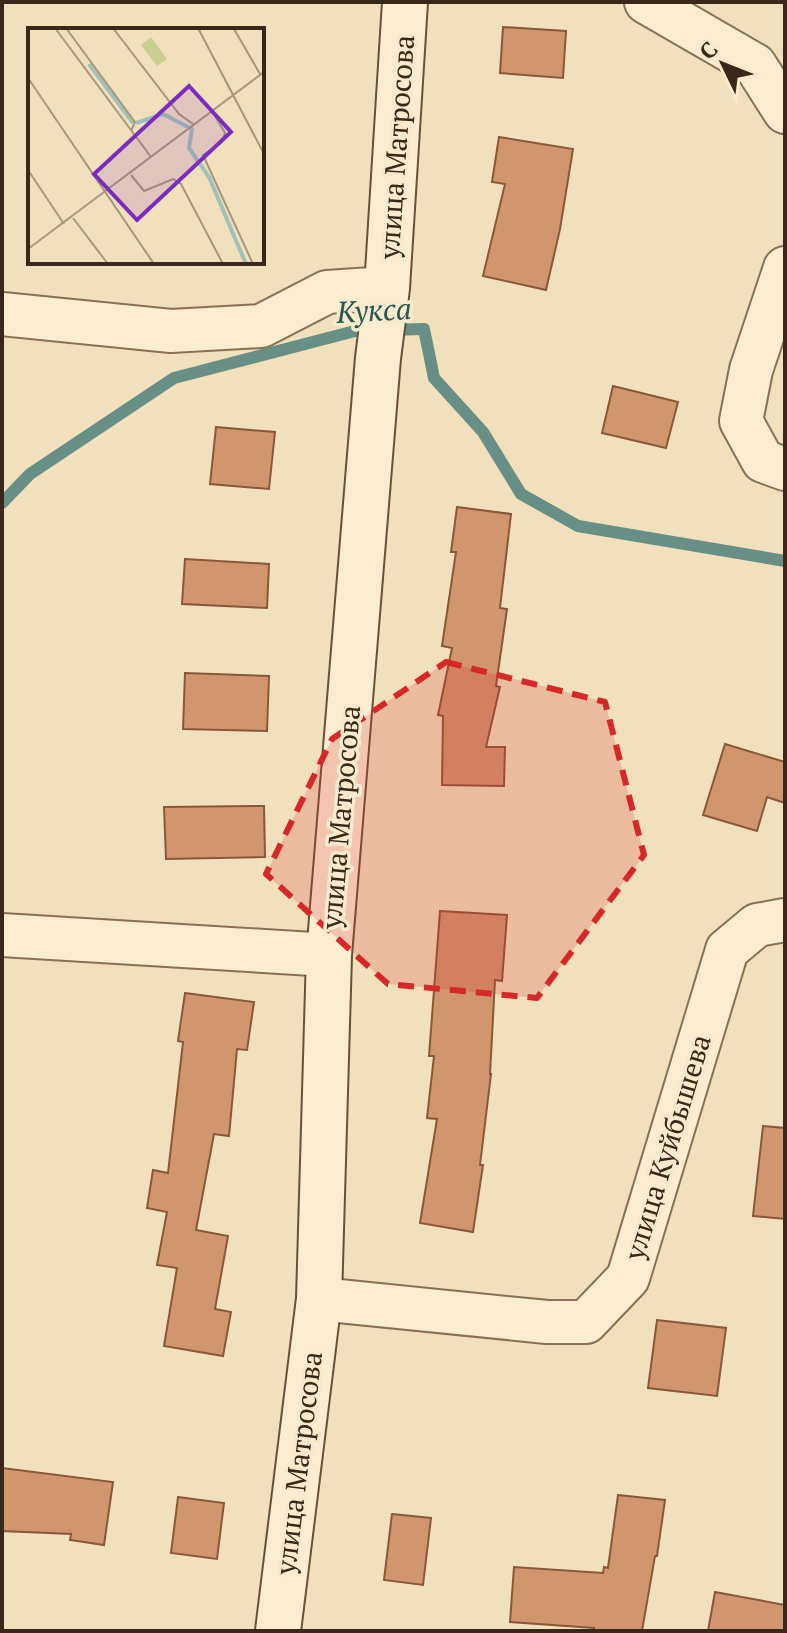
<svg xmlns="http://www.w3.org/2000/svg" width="787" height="1633" font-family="'PT Serif',serif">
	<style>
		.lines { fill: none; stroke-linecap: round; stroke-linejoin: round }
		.stream { stroke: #678f85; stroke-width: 12 }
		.building { fill: #d2966f; stroke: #8a5739; stroke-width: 2 }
		.street-casing { stroke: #897054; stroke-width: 46 }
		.secondary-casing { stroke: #6b5038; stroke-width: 48 }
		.street { stroke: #fbedd0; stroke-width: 42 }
		.secondary { stroke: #fbedd0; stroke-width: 44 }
		.marked { fill: #d62828; fill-opacity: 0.2; stroke: #d62828; stroke-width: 6; stroke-dasharray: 16 10; stroke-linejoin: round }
		.labels { text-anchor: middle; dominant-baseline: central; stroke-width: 7; stroke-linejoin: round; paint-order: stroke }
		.street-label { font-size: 28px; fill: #37281a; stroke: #f8eacc }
		.water-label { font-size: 30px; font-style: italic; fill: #285854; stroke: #f8eacc }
		.inset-river { fill: none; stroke: #a0c1b7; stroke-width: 4 }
		.inset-road { fill: none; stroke: #a7967b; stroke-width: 2 }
		.view { fill: #7b2cbf; fill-opacity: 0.15; stroke: #7b2cbf; stroke-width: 4 }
		.inset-edge { fill: none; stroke: #37281a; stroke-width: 4 }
	</style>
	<rect width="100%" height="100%" fill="#f1e0bc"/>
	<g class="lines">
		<!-- stream -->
		<path class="stream" d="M 2,503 L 30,474 L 174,378 L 355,331 L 424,329 L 434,378 L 483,432 L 521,494 L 578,526 L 785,561"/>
	</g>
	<!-- building -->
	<path class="building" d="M 503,27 L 566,31 L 563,78 L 500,73 Z
		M 499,137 L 573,149 L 560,229 L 546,290 L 483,276 L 505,184 L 492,182 Z
		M 613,386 L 678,402 L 666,448 L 602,433 Z
		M 216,427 L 275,432 L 269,489 L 210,484 Z
		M 457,507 L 511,514 L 500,608 L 507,609 L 496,686 L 500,687 L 486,747 L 505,747 L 504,786 L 442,785 L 443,716 L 438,715 L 452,648 L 442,646 L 456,552 L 451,552 Z
		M 185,559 L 269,564 L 267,608 L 182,604 Z
		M 185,673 L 269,676 L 267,731 L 183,729 Z
		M 725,744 L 785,762 L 785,803 L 767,797 L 757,831 L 703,815 Z
		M 264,806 L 265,857 L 166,859 L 164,807 Z
		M 440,911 L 507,915 L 502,981 L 495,980 L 490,1074 L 491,1074 L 480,1165 L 483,1165 L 473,1232 L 420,1223 L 437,1119 L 427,1118 L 434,1056 L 429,1056 Z
		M 185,993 L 254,1002 L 247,1050 L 237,1049 L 229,1136 L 214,1134 L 196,1230 L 228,1236 L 215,1309 L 231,1312 L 223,1356 L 164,1346 L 177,1268 L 157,1265 L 167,1212 L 147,1208 L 153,1170 L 168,1173 L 183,1042 L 178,1041 Z
		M 763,1126 L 785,1128 L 785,1219 L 753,1216 Z
		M 657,1320 L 726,1328 L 717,1396 L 648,1388 Z
		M 2,1468 L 113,1482 L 104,1545 L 70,1540 L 71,1534 L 2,1531 Z
		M 618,1495 L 665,1500 L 657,1556 L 655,1556 L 642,1631 L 594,1631 L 594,1628 L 510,1622 L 514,1567 L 603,1573 L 604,1567 L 608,1568 Z
		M 178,1497 L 224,1503 L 217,1559 L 171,1553 Z
		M 392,1514 L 431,1518 L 423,1585 L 384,1580 Z
		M 715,1592 L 785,1605 L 785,1631 L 708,1631 Z"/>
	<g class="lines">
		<defs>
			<path id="street" d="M 646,2 L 755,65 L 785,112
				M 785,268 L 751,370 L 741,421 L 763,461 L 785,469
				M 2,314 L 171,331 L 261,326 L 327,292 L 387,288
				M 2,935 L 329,955
				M 319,1299 L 547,1322 L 586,1322 L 628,1278 L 727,950 L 757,925 L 785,920"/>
			<path id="secondary" d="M 278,1631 L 319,1299 L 329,955 L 378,358 L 387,288 L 405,2"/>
		</defs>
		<!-- street casing -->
		<use href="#street" class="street-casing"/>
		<!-- secondary casing -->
		<use href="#secondary" class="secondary-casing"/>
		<!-- street -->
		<use href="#street" class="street"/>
		<!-- secondary -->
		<use href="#secondary" class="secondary"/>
	</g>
	<!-- marked area -->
	<path class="marked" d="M 446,662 L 605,702 L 644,855 L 537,998 L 388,984 L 266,874 L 332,739 Z"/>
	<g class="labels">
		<!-- street labels -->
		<g class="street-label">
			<text transform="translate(396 147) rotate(-86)">улица Матросова</text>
			<text transform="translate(340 817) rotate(-85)">улица Матросова</text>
			<text transform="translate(667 1147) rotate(-73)">улица Куйбышева</text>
			<text transform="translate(298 1463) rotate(-83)">улица Матросова</text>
		</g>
		<!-- water labels -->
		<g class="water-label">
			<text transform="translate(374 310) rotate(-3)">Кукса</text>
		</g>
	</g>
	<!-- overview -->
	<g transform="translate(28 28)">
		<rect width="236" height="236" fill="#f1e0bc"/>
		<path d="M 123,9 L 139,31 L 129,38 L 113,17 Z" fill="#c9cf90"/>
		<path class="inset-river" d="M 61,36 L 105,95M 108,95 L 135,86 L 164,101 L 161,120 L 181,149 L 218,236"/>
		<path class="inset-road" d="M 27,0 L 123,129M 38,0 L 107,94 L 103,103M 85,0 L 151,86 L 165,96M 170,0 L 236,126M 206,1 L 232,46M 0,50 L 126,236M 183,81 L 197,105 L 193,115 L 175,127 L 225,236M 0,142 L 36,196M 103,147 L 116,163 L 145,151 L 153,156 L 195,236M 45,190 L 80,236M 0,221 L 236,44"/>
		<path class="view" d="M 161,58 L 203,104 L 109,192 L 66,146 Z"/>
		<rect width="236" height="236" class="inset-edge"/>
	</g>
	<!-- border -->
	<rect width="787" height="1633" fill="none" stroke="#37281a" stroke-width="8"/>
	<!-- north arrow -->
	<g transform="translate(723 64) rotate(313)" stroke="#f8eacc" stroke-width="6" paint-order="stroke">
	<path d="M0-6L14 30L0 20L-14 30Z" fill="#37281a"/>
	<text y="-12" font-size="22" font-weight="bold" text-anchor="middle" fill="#37281a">С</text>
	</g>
</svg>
